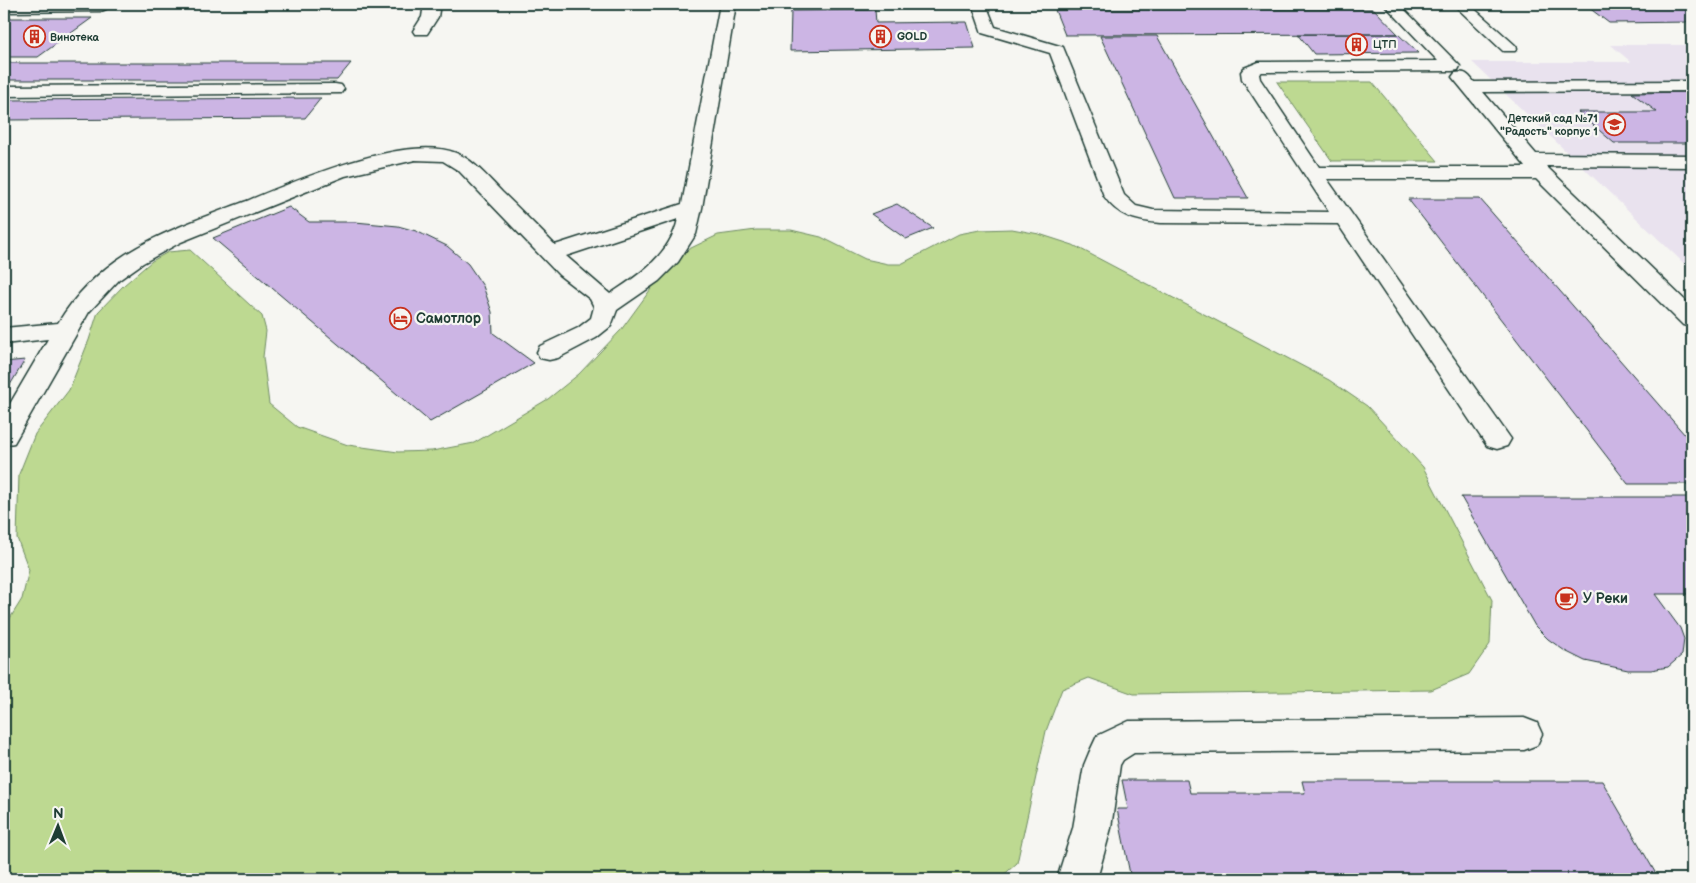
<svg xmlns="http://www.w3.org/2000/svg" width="1696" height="883" font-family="'Balsamiq Sans',sans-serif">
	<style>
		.built { fill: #e9e2ee }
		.green { fill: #bdd991; stroke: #6e8b62 }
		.building { fill: #ccb5e4; stroke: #1f3d34 }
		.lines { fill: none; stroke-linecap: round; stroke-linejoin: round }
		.minor-casing { stroke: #1f3d34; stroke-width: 3 }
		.minor { fill: #f6f6f2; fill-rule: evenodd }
		.labels { text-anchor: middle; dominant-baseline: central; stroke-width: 4.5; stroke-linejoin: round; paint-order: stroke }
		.far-poi-label { font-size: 11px; font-weight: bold; fill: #1f3d34; stroke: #f6f6f2; text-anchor: start }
		.poi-label { font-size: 14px; font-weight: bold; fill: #1f3d34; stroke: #f6f6f2; text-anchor: start }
	</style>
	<rect width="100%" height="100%" fill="#f6f6f2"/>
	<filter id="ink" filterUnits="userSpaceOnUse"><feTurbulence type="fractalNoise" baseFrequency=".02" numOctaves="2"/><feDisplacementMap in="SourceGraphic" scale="10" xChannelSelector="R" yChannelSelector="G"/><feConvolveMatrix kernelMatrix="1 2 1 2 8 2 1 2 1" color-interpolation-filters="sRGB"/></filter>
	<g filter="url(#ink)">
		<!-- built -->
		<path class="built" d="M 1611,45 L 1692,45 L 1692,271 L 1472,62 L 1631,62 Z"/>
		<!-- green -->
		<path class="green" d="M 1277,82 L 1372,82 L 1438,161 L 1332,161 Z
			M 1012,229 L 1039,234 L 1073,245 L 1329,380 L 1367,406 L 1423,467 L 1492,600 L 1490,644 L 1469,674 L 1431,690 L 1134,694 L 1089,678 L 1062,689 L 1046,731 L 1017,863 L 999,879 L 4,879 L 4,628 L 22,599 L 29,570 L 17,538 L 19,474 L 35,434 L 69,390 L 89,340 L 98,312 L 124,285 L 152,261 L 168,252 L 190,250 L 262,316 L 266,331 L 263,357 L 269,404 L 297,427 L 348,445 L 398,452 L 432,451 L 474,443 L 548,399 L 579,374 L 621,330 L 656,282 L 689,249 L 718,235 L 756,230 L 791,230 L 821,237 L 865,259 L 888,264 L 901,264 L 959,234 L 980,230 Z"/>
		<!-- building -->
		<path class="building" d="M 1584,4 L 1692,4 L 1692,22 L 1609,23 Z
			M 1374,9 L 1398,34 L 1065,35 L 1055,10 Z
			M 875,10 L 876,23 L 967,22 L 975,48 L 790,51 L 791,11 Z
			M 4,18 L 92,18 L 38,57 L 4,57 Z
			M 1298,34 L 1398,34 L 1418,53 L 1314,54 Z
			M 1100,36 L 1157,36 L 1248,198 L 1175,198 Z
			M 4,63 L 351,63 L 337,80 L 4,80 Z
			M 1692,92 L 1692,143 L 1614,143 L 1578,112 L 1657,112 L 1632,93 Z
			M 321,98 L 305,118 L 4,120 L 4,100 Z
			M 1408,199 L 1480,199 L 1692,443 L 1692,484 L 1628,484 Z
			M 897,204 L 933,228 L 906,239 L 871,214 Z
			M 289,207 L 309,222 L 355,222 L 398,226 L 416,231 L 447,246 L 468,264 L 483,286 L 492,312 L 493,333 L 534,363 L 430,422 L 213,238 Z
			M 25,360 L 4,395 L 4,362 Z
			M 1461,497 L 1692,497 L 1692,594 L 1655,594 L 1680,628 L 1684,639 L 1682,655 L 1668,667 L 1651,670 L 1628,670 L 1585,661 L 1565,651 L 1548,639 L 1535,626 Z
			M 1122,780 L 1187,780 L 1190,793 L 1305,793 L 1302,781 L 1602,781 L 1659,879 L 1131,879 L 1117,809 L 1128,809 Z"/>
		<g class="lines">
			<defs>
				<path id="minor" d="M 4,4 L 107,4 L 109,6 L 106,9 L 101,11 L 4,12 Z
					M 424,4 L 440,4 L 438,17 L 427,34 L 415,34 L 413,31 L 422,17 Z
					M 720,4 L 736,4 L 702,208 L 696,234 L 678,262 L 659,281 L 617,310 L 611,326 L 596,338 L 558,358 L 549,360 L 540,358 L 537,352 L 540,346 L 578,328 L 591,318 L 594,307 L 590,299 L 559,275 L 459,171 L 443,161 L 415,160 L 345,176 L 181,242 L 143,263 L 119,280 L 89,312 L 14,443 L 4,445 L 4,414 L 48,339 L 4,344 L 4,328 L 58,323 C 75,295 99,271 126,254 C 163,231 204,217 244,202 C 294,182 405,133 456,153 C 474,160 488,178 502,192 C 520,209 537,227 555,245 L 682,204 ZM 678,219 C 670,255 639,275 610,294 L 566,256 Z
					M 972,4 L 986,4 L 995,27 L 1063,47 L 1124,195 L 1136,206 L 1153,210 L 1329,212 L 1242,79 L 1241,72 L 1244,68 L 1259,62 L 1438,61 L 1384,4 L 1399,4 L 1460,66 L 1458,70 L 1452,71 L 1262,72 L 1259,74 L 1260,79 L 1319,167 L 1526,167 L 1452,77 L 1455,73 C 1465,71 1468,74 1474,82 L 1692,81 L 1692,91 L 1483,92 L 1536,154 L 1692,155 L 1692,167 L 1546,166 L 1692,307 L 1692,327 L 1683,325 L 1536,179 L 1327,179 L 1511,439 L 1507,446 L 1497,449 L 1487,446 L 1338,224 L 1161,223 C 1137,221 1118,217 1104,196 L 1050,53 L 982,33 Z
					M 1453,4 L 1469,4 L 1515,45 L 1517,48 L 1515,51 L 1503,51 Z
					M 335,84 L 341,85 L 344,89 L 341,93 L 4,96 L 4,86 Z
					M 1524,718 L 1537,723 L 1542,734 L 1537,745 L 1524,750 L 1134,753 L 1123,760 L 1120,765 L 1111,828 L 1097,879 L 1057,879 L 1073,828 L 1084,765 L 1089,753 L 1097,736 L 1129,721 Z"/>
			</defs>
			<!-- minor casing -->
			<use href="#minor" class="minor-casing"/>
			<!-- minor -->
			<use href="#minor" class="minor"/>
		</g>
	</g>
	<!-- icons -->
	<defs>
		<symbol id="building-ring" viewBox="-11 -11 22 22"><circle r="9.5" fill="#f6f6f2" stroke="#c8321e" stroke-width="1.5"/><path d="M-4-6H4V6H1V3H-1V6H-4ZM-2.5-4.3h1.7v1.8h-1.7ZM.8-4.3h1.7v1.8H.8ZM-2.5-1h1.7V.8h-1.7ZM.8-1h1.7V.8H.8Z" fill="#c8321e"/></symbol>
		<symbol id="school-ring" viewBox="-11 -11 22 22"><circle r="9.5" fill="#f6f6f2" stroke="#c8321e" stroke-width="1.5"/><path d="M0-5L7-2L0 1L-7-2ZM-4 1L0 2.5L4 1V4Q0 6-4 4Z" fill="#c8321e"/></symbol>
		<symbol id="hotel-ring" viewBox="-11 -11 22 22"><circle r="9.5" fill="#f6f6f2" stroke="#c8321e" stroke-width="1.5"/><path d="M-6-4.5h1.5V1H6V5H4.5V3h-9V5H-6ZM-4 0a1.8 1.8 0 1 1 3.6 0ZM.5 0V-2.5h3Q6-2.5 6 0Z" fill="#c8321e"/></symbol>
		<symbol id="cafe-ring" viewBox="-11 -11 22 22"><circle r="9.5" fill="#f6f6f2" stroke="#c8321e" stroke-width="1.5"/><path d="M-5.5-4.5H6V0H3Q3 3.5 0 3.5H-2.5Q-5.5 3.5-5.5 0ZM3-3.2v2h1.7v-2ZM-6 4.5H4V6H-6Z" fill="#c8321e"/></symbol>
	</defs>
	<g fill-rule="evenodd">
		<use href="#building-ring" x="868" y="24" width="25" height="25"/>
		<use href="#building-ring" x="22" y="24" width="25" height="25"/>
		<use href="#building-ring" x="1344" y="32" width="25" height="25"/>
		<use href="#school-ring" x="1602" y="112" width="25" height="25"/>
		<use href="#hotel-ring" x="388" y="306" width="25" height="25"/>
		<use href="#cafe-ring" x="1554" y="586" width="25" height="25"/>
	</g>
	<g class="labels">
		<!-- far-poi labels -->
		<g class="far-poi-label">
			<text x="897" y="36">GOLD</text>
			<text x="50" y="37">Винотека</text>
			<text x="1373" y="44">ЦТП</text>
			<text x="1598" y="118" text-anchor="end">Детский сад №71<tspan x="1598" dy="13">"Радость" корпус 1</tspan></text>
		</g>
		<!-- poi labels -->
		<g class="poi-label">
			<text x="416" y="318">Самотлор</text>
			<text x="1583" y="598">У Реки</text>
		</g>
	</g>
	<!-- margin -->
	<rect width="1696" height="883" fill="none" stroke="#f6f6f2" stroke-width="20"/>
	<rect x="10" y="10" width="1676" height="863" fill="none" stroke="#1f3d34" stroke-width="2" filter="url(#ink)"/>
	<!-- north arrow -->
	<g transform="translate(58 826) rotate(1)" stroke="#f6f6f2" stroke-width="4" paint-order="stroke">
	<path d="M0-4L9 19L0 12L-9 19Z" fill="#1f3d34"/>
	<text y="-8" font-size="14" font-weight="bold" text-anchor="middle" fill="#1f3d34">N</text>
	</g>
</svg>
